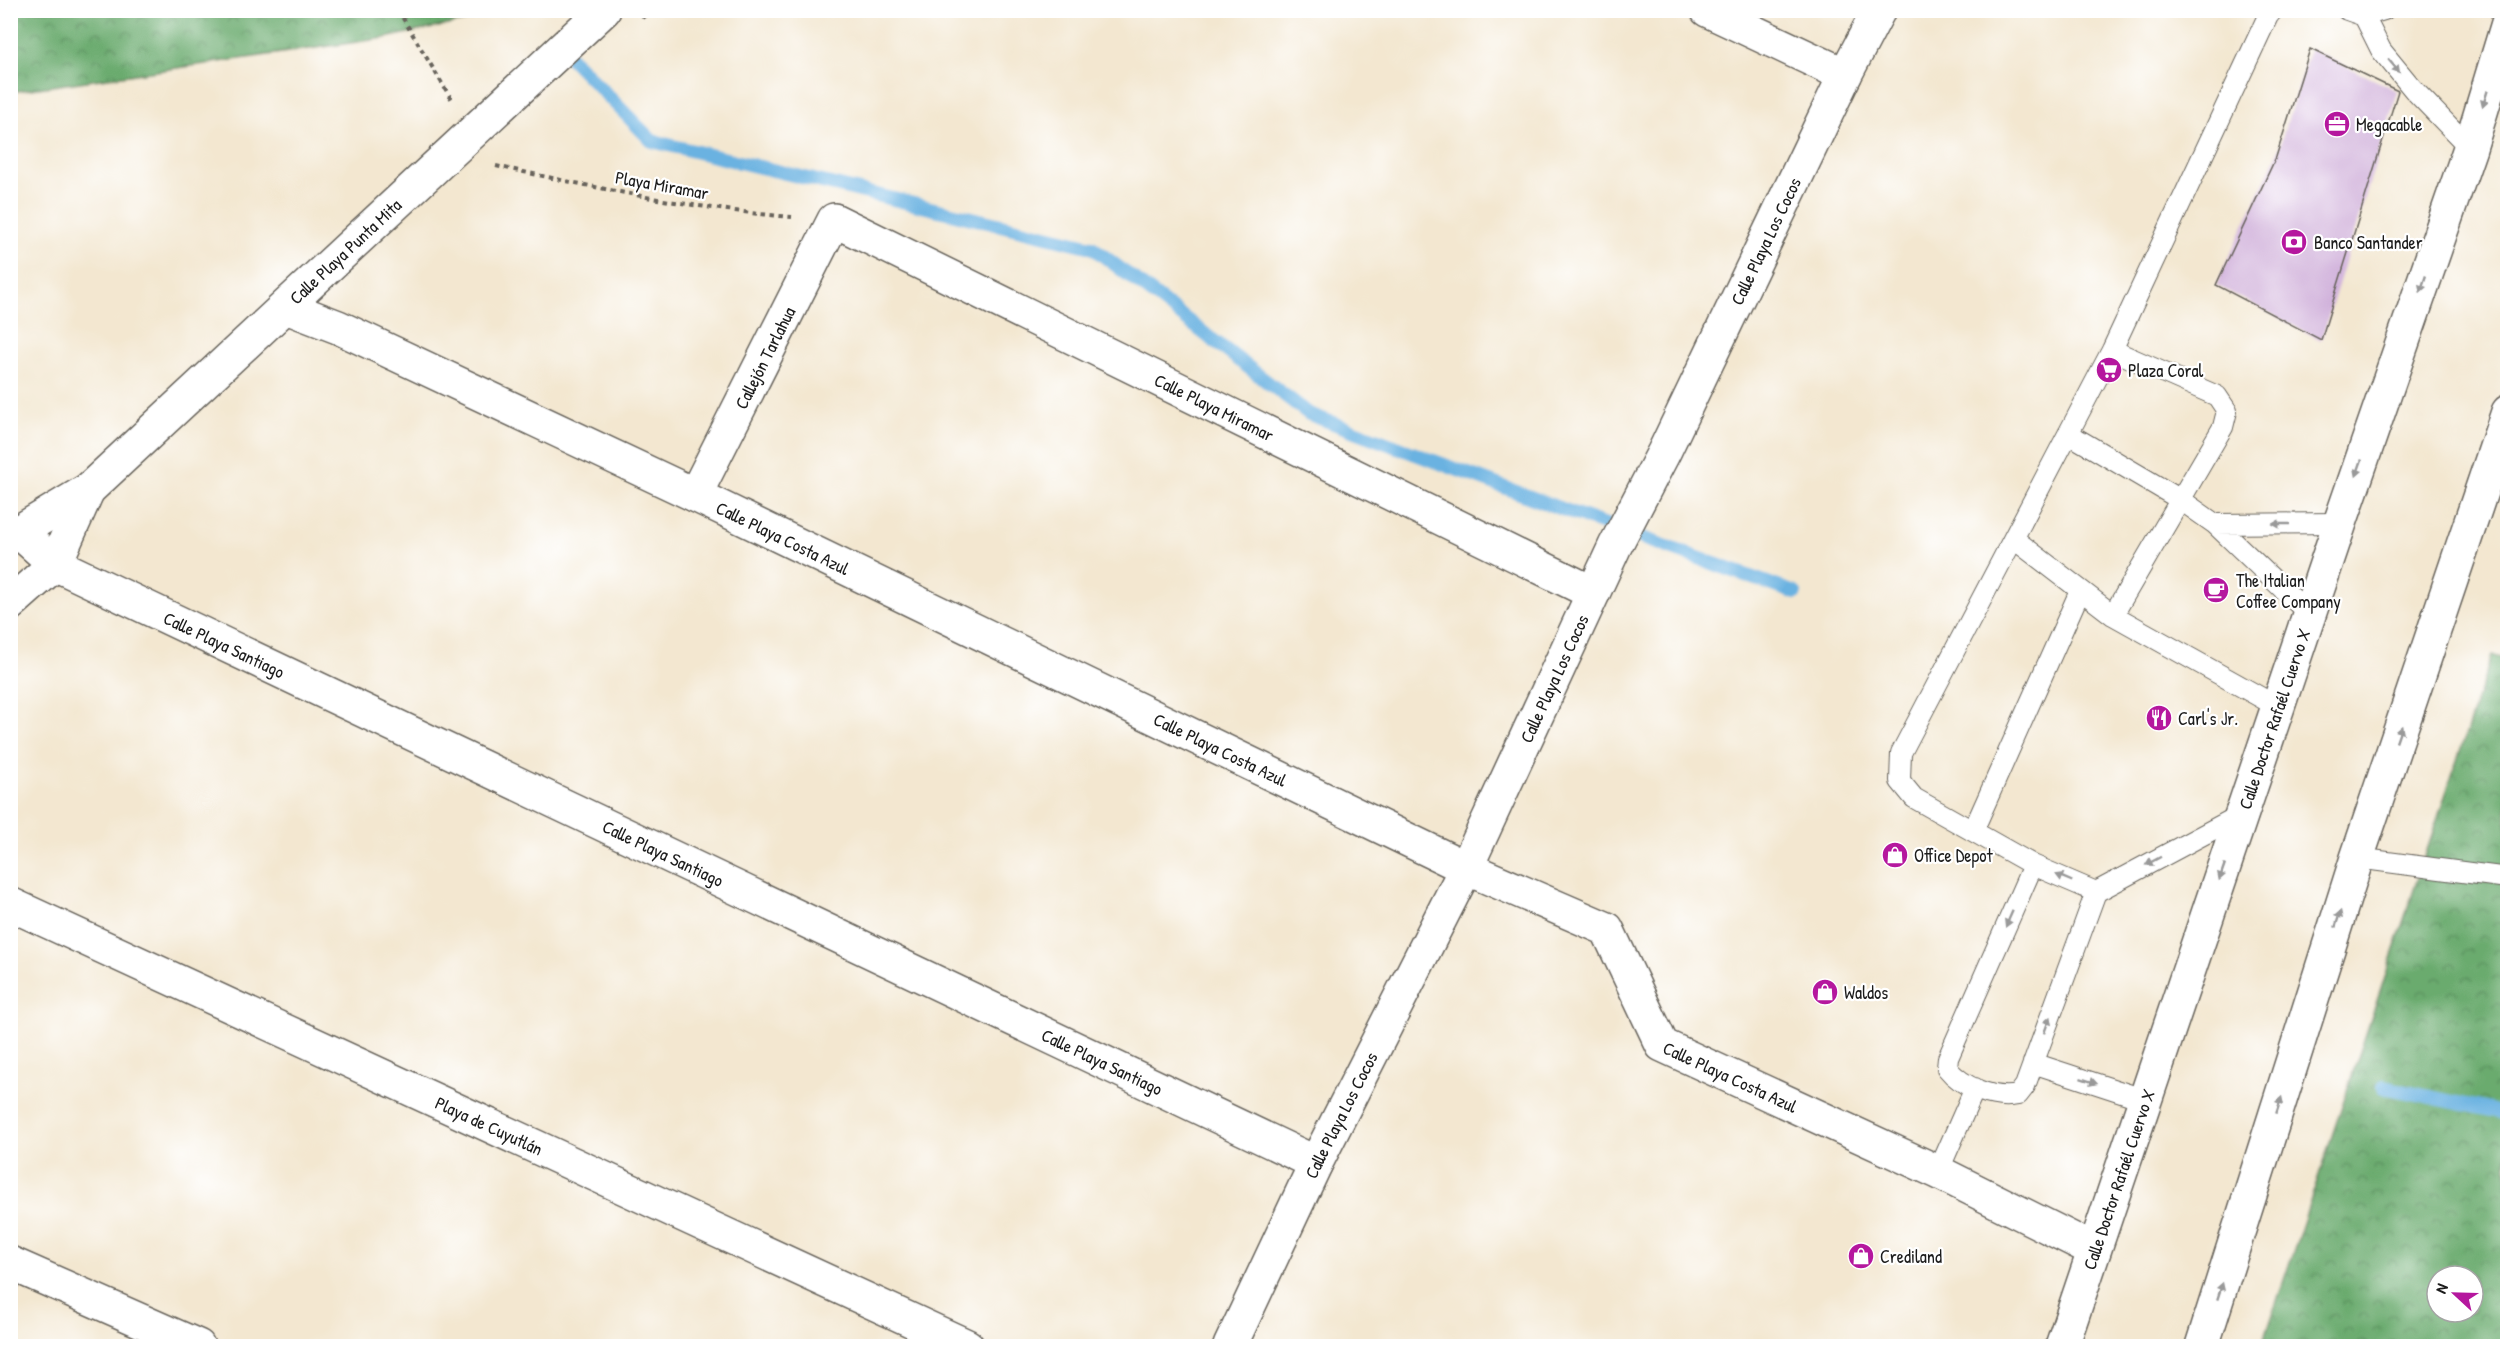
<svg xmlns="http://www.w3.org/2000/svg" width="2518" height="1357" font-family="'Patrick Hand',sans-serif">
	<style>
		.forest { fill: url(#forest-crowns); stroke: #436445; stroke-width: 1.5; fill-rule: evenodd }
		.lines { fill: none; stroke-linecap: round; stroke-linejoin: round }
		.stream { stroke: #6ab2e1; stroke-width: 14 }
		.building { fill: #d1b2db }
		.service-casing { stroke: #67635b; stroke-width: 22 }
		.minor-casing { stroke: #67635b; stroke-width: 36 }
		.tertiary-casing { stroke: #67635b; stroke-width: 36 }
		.primary-casing { stroke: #67635b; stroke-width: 36 }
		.path { stroke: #67635b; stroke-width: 4; stroke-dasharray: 4.5 4.5; stroke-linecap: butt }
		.service { stroke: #fff; stroke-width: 20 }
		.minor { stroke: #fff; stroke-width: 33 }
		.tertiary { stroke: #fff; stroke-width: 33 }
		.primary { stroke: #fff; stroke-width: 33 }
		.oneway { fill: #999 }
		.labels { text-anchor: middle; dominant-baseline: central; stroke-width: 4.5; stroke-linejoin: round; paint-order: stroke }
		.poi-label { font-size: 18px; fill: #1c1c1c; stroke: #fff; text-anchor: start }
		.street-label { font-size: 18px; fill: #1c1c1c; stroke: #fff }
	</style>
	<defs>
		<pattern id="forest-crowns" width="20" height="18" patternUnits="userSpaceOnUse" patternTransform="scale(1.5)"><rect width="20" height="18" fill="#6aab6e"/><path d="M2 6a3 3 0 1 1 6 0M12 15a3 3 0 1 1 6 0" fill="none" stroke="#568a5a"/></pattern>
	</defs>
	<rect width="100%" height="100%" fill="#fff"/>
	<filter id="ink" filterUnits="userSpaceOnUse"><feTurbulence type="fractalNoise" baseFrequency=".0167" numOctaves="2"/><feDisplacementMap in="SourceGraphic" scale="12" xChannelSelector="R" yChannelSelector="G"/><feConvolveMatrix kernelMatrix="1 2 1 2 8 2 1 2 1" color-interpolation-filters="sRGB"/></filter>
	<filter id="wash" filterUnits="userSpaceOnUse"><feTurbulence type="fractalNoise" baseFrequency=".008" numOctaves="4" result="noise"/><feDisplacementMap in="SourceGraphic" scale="24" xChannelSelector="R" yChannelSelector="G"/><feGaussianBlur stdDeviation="1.35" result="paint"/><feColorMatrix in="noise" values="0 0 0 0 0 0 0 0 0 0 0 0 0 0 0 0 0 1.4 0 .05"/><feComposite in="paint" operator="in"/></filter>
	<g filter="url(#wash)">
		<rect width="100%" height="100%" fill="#f3e7d0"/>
		<!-- forest -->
		<path class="forest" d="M 10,11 L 11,10 L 515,11 L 385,38 L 11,92 Z
			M 2492,655 L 2507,660 L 2507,1346 L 2262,1346 ZM 2437,1276 L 2473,1276 L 2473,1312 L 2437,1312 Z"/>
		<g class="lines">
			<!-- stream -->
			<path class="stream" d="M 563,50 L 652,141 L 1092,247 L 1309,414 L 1570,512 L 1795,593
				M 2384,1087 L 2508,1114"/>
		</g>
		<g id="blocks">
			<!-- building -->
			<path class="building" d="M 2310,49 L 2398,91 L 2321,340 L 2216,285 L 2276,157 Z"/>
		</g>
	</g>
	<g filter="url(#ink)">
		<use href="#blocks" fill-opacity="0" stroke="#67635b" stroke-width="1.5"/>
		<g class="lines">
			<defs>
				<path id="service" d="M 2347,10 L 2364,16 L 2384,10
					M 2364,16 L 2381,50 L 2413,89 L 2470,148
					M 2112,350 L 2217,396 L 2227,411 L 2223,427 L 2113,615
					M 2069,434 L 2181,500 L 2215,524 L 2309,614
					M 2215,524 L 2340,523
					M 2014,539 L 2113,615 L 2278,707
					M 1973,831 L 2080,591
					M 2357,858 L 2508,878
					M 2033,865 L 1948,1058 L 1947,1068 C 1962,1087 1994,1100 2018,1095 L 2025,1086 L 2096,892 L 2242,814
					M 2096,892 L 2033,865 L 1914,798 L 1900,781 L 1901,753 L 2112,350 L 2268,16 L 2273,10
					M 2033,1063 L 2146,1100
					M 1938,1172 L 1975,1088"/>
				<g id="minor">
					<path d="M 1707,10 L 1845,75"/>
					<path id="s1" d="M 286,307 L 338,327 L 695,495 L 1466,868 L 1607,929 L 1662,1045 L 1938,1172 L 2094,1250"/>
					<path id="s2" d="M 695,495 L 834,220 L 1593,593"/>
					<path id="s3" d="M 18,531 L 55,564 L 1316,1163"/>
					<path id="s4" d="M 10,904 L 967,1346"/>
					<path d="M 10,1263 L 198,1346"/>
					<path id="s5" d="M 1230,1346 L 1316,1163 L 1466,868 L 1615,546 L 1664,452 L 1845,75 L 1879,10"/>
				</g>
				<g id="tertiary">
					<path id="s6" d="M 10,537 L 88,490 L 604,10"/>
					<path d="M 10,604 L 55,564 L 88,490"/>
				</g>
				<g id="primary">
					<path id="s7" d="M 2062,1346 L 2340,523 L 2470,148 L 2508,23"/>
					<path d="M 2202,1346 L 2357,858 L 2508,412"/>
				</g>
			</defs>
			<!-- service casing -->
			<use href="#service" class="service-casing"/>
			<!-- minor casing -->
			<use href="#minor" class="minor-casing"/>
			<!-- tertiary casing -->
			<use href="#tertiary" class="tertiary-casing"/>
			<!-- primary casing -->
			<use href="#primary" class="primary-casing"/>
			<!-- path -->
			<path class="path" d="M 398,10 L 452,100
				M 642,18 L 651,10
				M 496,166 C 594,187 692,209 792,217"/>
			<!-- service -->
			<use href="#service" class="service"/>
			<!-- minor -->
			<use href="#minor" class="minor"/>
			<!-- tertiary -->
			<use href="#tertiary" class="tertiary"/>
			<!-- primary -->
			<use href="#primary" class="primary"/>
		</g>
		<!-- one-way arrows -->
		<defs><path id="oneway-solid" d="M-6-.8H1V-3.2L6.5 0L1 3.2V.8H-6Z" transform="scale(1.5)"/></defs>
		<g class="oneway">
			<use href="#oneway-solid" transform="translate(2394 66) rotate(50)"/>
			<use href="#oneway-solid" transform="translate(2485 99) rotate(107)"/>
			<use href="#oneway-solid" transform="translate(2423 284) rotate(109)"/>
			<use href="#oneway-solid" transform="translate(2359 468) rotate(109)"/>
			<use href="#oneway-solid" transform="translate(2281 524) rotate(180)"/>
			<use href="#oneway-solid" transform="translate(2399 734) rotate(-71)"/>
			<use href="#oneway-solid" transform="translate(2153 861) rotate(152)"/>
			<use href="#oneway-solid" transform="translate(2222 872) rotate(109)"/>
			<use href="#oneway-solid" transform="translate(2064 878) rotate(-157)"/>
			<use href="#oneway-solid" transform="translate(2009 919) rotate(114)"/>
			<use href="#oneway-solid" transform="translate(2338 919) rotate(-72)"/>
			<use href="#oneway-solid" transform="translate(2047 1025) rotate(-70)"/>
			<use href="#oneway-solid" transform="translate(2089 1081) rotate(18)"/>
			<use href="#oneway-solid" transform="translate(2279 1105) rotate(-72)"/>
			<use href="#oneway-solid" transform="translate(2220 1291) rotate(-72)"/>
		</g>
	</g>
	<!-- icons -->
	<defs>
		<symbol id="office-disc" viewBox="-11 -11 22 22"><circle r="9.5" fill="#b5179e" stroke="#fff"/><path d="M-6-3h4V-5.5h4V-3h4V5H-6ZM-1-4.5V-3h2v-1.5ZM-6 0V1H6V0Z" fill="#fff"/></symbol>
		<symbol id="bank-disc" viewBox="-11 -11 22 22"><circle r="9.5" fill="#b5179e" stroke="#fff"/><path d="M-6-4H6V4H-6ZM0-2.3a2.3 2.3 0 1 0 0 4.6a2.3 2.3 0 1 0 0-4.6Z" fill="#fff"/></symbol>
		<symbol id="supermarket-disc" viewBox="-11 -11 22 22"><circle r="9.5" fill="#b5179e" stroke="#fff"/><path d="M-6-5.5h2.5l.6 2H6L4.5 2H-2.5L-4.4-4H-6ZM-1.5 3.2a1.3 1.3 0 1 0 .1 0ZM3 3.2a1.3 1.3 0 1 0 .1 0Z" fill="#fff"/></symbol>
		<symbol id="cafe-disc" viewBox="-11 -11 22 22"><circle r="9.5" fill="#b5179e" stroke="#fff"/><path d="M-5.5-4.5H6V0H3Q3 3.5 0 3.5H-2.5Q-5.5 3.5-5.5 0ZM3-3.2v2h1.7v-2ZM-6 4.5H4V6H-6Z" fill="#fff"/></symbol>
		<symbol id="restaurant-disc" viewBox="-11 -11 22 22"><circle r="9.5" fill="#b5179e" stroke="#fff"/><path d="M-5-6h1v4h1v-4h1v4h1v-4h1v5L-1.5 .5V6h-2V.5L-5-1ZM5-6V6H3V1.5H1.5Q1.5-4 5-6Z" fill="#fff"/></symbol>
		<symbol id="shop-disc" viewBox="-11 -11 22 22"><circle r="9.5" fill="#b5179e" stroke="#fff"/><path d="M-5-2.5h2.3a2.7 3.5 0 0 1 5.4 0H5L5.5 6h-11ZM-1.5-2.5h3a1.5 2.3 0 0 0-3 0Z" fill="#fff"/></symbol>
	</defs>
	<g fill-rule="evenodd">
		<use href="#office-disc" x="2322" y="109" width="30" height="30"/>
		<use href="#bank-disc" x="2279" y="227" width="30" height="30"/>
		<use href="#supermarket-disc" x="2094" y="355" width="30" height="30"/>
		<use href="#cafe-disc" x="2201" y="575" width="30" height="30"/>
		<use href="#restaurant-disc" x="2144" y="703" width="30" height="30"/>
		<use href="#shop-disc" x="1880" y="840" width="30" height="30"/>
		<use href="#shop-disc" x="1810" y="977" width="30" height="30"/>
		<use href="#shop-disc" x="1846" y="1241" width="30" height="30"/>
	</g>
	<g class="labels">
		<!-- poi labels -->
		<g class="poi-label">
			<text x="2356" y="124">Megacable</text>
			<text x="2314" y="242">Banco Santander</text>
			<text x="2128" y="370">Plaza Coral</text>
			<text x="2236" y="580">The Italian<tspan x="2236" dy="21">Coffee Company</tspan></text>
			<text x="2178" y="718">Carl's Jr.</text>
			<text x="1914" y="855">Office Depot</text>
			<text x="1844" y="992">Waldos</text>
			<text x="1880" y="1256">Crediland</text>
		</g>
		<!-- street labels -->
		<g class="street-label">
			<text transform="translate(662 185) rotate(10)">Playa Miramar</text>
			<text stroke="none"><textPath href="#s5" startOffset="1228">Calle Playa Los Cocos</textPath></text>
			<text stroke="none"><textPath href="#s6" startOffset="442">Calle Playa Punta Mita</textPath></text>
			<text stroke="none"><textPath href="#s2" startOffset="154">Callejón Tarlahua</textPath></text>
			<text stroke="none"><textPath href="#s2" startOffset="732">Calle Playa Miramar</textPath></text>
			<text stroke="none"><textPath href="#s1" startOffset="548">Calle Playa Costa Azul</textPath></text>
			<text stroke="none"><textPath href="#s3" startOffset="237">Calle Playa Santiago</textPath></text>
			<text stroke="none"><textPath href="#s5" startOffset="742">Calle Playa Los Cocos</textPath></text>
			<text stroke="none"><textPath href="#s7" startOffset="662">Calle Doctor Rafaél Cuervo X</textPath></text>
			<text stroke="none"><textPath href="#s1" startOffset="1034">Calle Playa Costa Azul</textPath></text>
			<text stroke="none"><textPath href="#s3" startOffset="723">Calle Playa Santiago</textPath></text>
			<text stroke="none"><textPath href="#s3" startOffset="1209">Calle Playa Santiago</textPath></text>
			<text stroke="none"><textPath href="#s1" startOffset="1664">Calle Playa Costa Azul</textPath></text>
			<text stroke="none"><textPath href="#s5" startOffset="256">Calle Playa Los Cocos</textPath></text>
			<text stroke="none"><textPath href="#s4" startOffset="528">Playa de Cuyutlán</textPath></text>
			<text stroke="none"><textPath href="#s7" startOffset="176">Calle Doctor Rafaél Cuervo X</textPath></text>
		</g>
	</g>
	<!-- margin -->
	<rect width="2518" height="1357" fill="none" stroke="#fff" stroke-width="36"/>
	<!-- north arrow -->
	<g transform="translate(2455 1294) rotate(292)"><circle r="28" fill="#ffffff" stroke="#a4a4a4" stroke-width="1.5"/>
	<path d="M0-4.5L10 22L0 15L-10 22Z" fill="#b5179e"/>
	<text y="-9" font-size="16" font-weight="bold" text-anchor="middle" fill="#1c1c1c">N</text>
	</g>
</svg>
